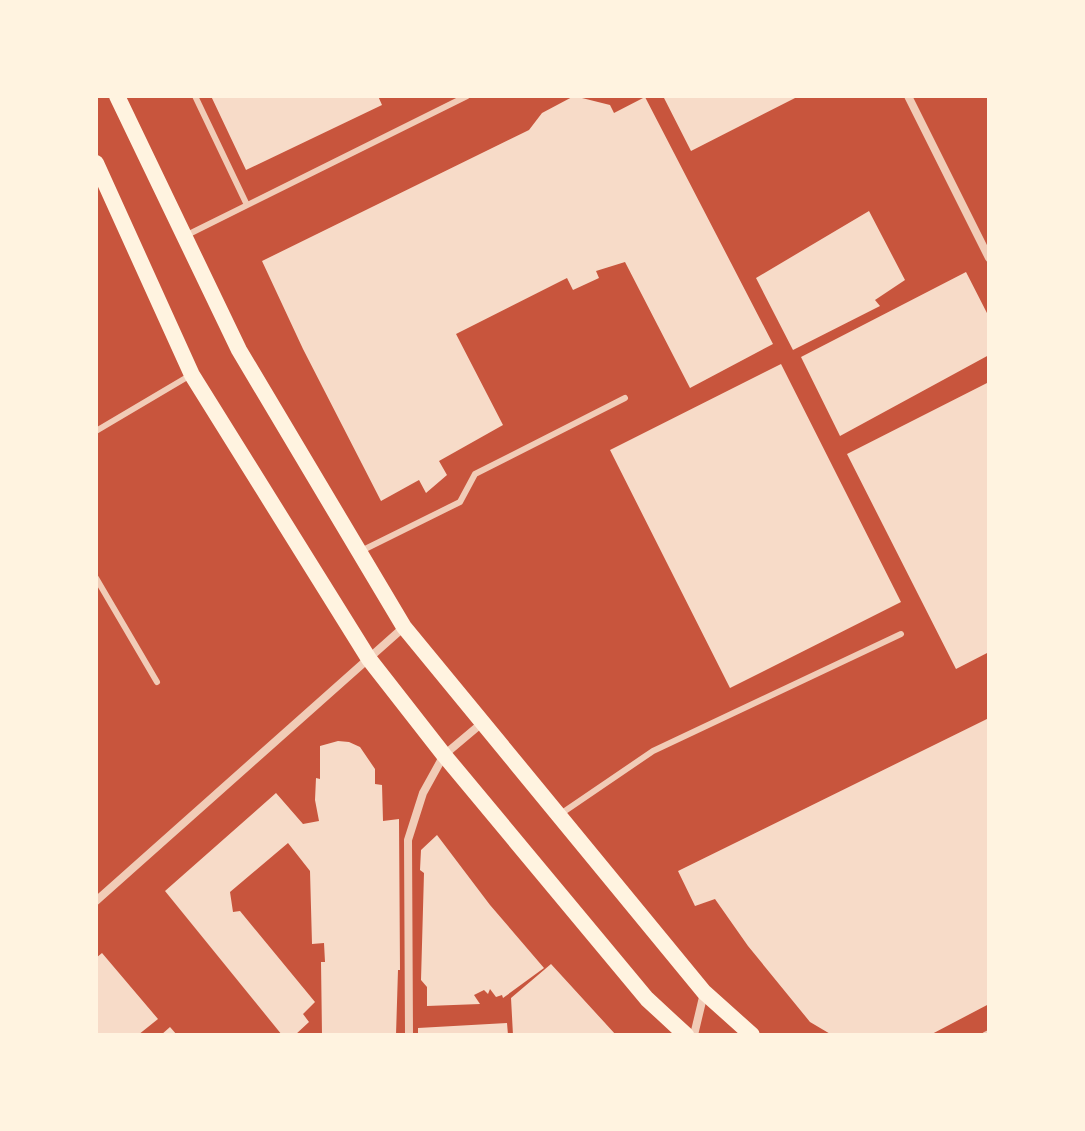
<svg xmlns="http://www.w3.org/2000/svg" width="1085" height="1131" font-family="Jost,sans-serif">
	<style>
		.building { fill: #f7dbc8 }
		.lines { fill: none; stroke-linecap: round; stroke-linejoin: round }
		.service { stroke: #f1ccb7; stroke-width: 6 }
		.minor { stroke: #f1ccb7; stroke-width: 8 }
		.secondary { stroke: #fff3e0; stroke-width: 16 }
	</style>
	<rect width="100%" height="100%" fill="#c8553d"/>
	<!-- building -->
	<path class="building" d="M 211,96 L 378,96 L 382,105 L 246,170 Z
		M 574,96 L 610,105 L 614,113 L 645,97 L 773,344 L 690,388 L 625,262 L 596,271 L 599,278 L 573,290 L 567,278 L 456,334 L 503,425 L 439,461 L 447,475 L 426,493 L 419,480 L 381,501 L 303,349 L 262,261 L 529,130 L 542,113 Z
		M 663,96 L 799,96 L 691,151 Z
		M 869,211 L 905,280 L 875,300 L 880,306 L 793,350 L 756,278 Z
		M 966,272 L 989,317 L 989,355 L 840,436 L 801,357 Z
		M 781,364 L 901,602 L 730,688 L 610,450 Z
		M 989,382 L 989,652 L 956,669 L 847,454 Z
		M 989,718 L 989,1004 L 930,1035 L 832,1035 L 810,1022 L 748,946 L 715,899 L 695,906 L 678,871 Z
		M 338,741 L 349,742 L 360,747 L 375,769 L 375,784 L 382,785 L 383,821 L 399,819 L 400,970 L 398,970 L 396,1035 L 322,1035 L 321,962 L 325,962 L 324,943 L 312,944 L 310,871 L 288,843 L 230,892 L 233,912 L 240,911 L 315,1002 L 303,1014 L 309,1022 L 295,1035 L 282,1035 L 165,891 L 276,793 L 303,824 L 319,821 L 315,800 L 316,778 L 320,779 L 320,746 Z
		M 437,835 L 490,905 L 544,968 L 503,998 L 502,995 L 496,997 L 490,989 L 488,994 L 484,990 L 474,995 L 480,1004 L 427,1006 L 427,987 L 421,980 L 424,873 L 420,870 L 421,850 Z
		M 102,953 L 158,1019 L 138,1035 L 96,1035 L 96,958 Z
		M 551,964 L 616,1035 L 513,1035 L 511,998 Z
		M 507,1023 L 508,1035 L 418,1035 L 418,1028 Z
		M 170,1027 L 177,1035 L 161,1035 Z"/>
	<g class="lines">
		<!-- service -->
		<path class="service" d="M 195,96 L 247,205
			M 187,235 L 467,96
			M 96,431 L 189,376
			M 359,552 L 460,502 L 475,474 L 625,398
			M 96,578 L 157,682
			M 559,815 L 653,751 L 901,634
			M 985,1035 L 989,1033"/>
		<!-- minor -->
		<path class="minor" d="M 908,96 L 989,258
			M 96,901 L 404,627
			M 409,1035 L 408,840 L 423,793 L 444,755 L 482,723
			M 694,1035 L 704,993"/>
		<!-- secondary -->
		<path class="secondary" d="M 117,96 L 239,350 L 404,627 L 704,992 L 752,1035
			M 96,163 L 192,375 L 369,659 L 444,755 L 647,999 L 686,1035"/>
	</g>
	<!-- border -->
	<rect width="1085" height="1131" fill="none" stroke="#fff3e0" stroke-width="196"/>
</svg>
